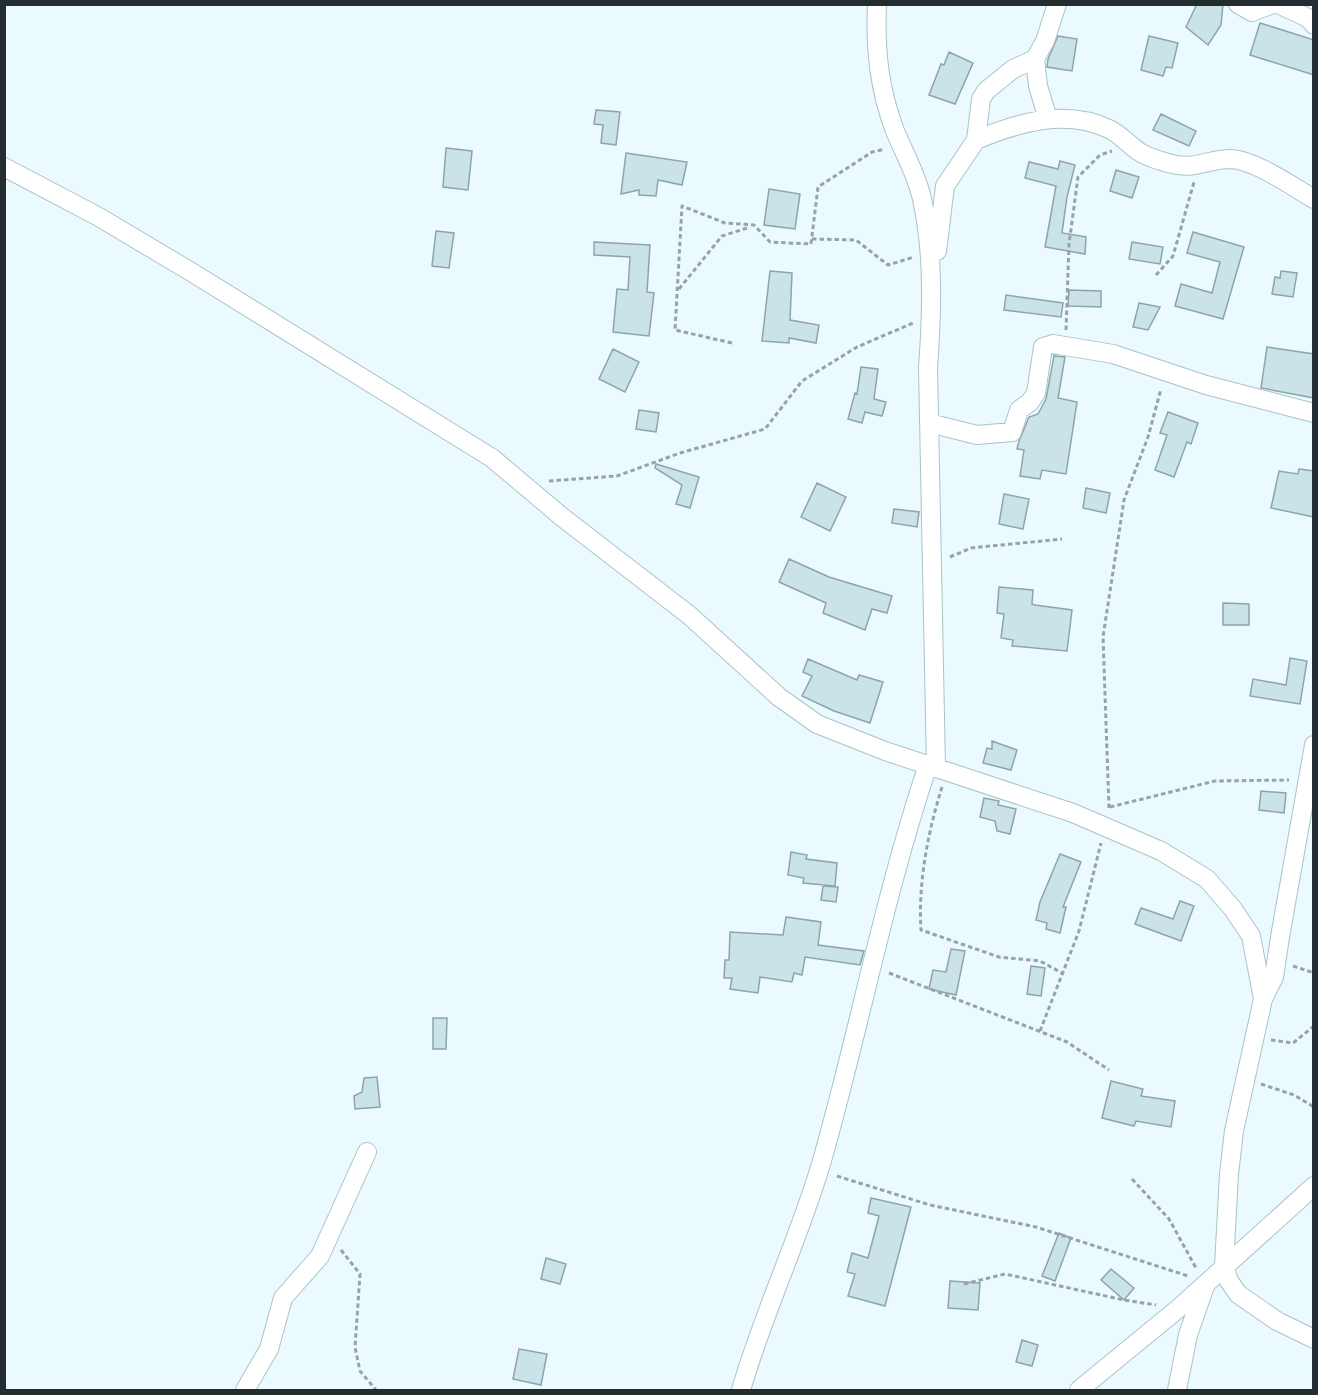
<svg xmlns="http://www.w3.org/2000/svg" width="1318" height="1395" font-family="Poppins,sans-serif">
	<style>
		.building { fill: #c9e3e8; stroke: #8da5aa; stroke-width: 1.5 }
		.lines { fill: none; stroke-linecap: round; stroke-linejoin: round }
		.minor-casing { stroke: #aac3c8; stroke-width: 20 }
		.path { stroke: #97a4a7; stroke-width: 3; stroke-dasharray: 4.5 3; stroke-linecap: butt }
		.minor { stroke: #fff; stroke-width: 18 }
	</style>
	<rect width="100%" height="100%" fill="#ebfafe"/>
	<!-- building -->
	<path class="building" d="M 1197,4 L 1223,4 L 1221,25 L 1208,45 L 1186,27 Z
		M 1260,23 L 1314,40 L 1314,75 L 1250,55 Z
		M 1058,36 L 1077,39 L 1072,71 L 1047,67 L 1048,59 Z
		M 1149,36 L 1178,43 L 1172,68 L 1166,67 L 1163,76 L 1141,70 Z
		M 949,52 L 973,63 L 955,104 L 929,95 L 941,64 L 944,65 Z
		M 596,110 L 620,112 L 616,145 L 601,143 L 603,125 L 594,124 Z
		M 1161,114 L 1196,131 L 1189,146 L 1153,130 Z
		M 446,148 L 472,151 L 468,190 L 443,187 Z
		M 626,153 L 687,162 L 682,185 L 658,180 L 656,196 L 639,195 L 639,190 L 621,194 Z
		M 1060,161 L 1075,165 L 1067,197 L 1062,233 L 1086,237 L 1085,254 L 1045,247 L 1056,186 L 1025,178 L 1029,162 L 1058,169 Z
		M 1116,170 L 1139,177 L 1132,198 L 1110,191 Z
		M 769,189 L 800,194 L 795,229 L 764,225 Z
		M 436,231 L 454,233 L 449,268 L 432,266 Z
		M 1193,232 L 1244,247 L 1223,319 L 1175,306 L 1181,284 L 1212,293 L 1220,262 L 1187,253 Z
		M 594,242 L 650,245 L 647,292 L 654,293 L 649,336 L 613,332 L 617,289 L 628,290 L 630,257 L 594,255 Z
		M 1132,242 L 1163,247 L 1160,264 L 1129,259 Z
		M 770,271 L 792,273 L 790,320 L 819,325 L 816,343 L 789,338 L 789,343 L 762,341 Z
		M 1281,271 L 1297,273 L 1293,297 L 1272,294 L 1275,277 L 1280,278 Z
		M 1069,290 L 1101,291 L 1101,307 L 1068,306 Z
		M 1006,295 L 1063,303 L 1061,317 L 1004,310 Z
		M 1139,303 L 1160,307 L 1148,330 L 1133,327 Z
		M 1267,347 L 1314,354 L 1314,398 L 1261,388 Z
		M 613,349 L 639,362 L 625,392 L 599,379 Z
		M 1054,356 L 1065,357 L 1058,398 L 1077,402 L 1066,474 L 1042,470 L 1040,479 L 1020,476 L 1024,450 L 1017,449 L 1019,441 L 1029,417 L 1038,414 L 1046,399 Z
		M 861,367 L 878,369 L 874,399 L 886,402 L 882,416 L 865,412 L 862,423 L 848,419 L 855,393 L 857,394 Z
		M 639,410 L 659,413 L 656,432 L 636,429 Z
		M 1168,412 L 1198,423 L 1191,444 L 1187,442 L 1174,477 L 1155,470 L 1167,435 L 1160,433 Z
		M 656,464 L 699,477 L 690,508 L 676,504 L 682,485 L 655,468 Z
		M 1299,469 L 1314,471 L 1314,517 L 1271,508 L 1279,471 L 1298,474 Z
		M 817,483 L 846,497 L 830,531 L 801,517 Z
		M 1086,488 L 1110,493 L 1106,513 L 1083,508 Z
		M 1004,494 L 1029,499 L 1023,529 L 999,524 Z
		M 894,509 L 919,512 L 917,527 L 892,523 Z
		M 789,559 L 829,577 L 892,596 L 887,613 L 872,609 L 865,630 L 823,613 L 826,603 L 779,582 Z
		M 999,587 L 1033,590 L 1032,604 L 1035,605 L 1072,610 L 1067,651 L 1012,646 L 1013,640 L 1001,638 L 1004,614 L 997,613 Z
		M 1223,603 L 1249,604 L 1249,625 L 1223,625 Z
		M 1290,658 L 1307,661 L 1300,704 L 1250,696 L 1253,679 L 1286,685 Z
		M 808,659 L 857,680 L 859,675 L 883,682 L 870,723 L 834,711 L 802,696 L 812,676 L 803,672 Z
		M 992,741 L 1017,750 L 1011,770 L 983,763 L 987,748 L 992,749 Z
		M 1261,791 L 1286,793 L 1284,813 L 1259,810 Z
		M 984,798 L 999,801 L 998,805 L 1016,809 L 1010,834 L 997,831 L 995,821 L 980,817 Z
		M 791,852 L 807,855 L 806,859 L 837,863 L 835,886 L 803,883 L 804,878 L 788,875 Z
		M 1060,854 L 1081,862 L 1063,907 L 1066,907 L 1060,933 L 1046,929 L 1047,923 L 1036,920 L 1040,902 Z
		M 823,886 L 838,887 L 836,902 L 821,900 Z
		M 1180,901 L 1194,906 L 1181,941 L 1135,924 L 1141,908 L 1173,919 Z
		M 786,917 L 821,922 L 818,945 L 864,951 L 860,965 L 805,957 L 802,975 L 794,973 L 792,982 L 760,977 L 758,993 L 730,989 L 732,978 L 724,978 L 725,960 L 729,960 L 730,932 L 783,935 Z
		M 951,949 L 965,951 L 956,995 L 929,989 L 933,970 L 946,972 Z
		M 1031,966 L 1045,968 L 1041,996 L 1027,994 Z
		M 433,1018 L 447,1018 L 446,1049 L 433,1049 Z
		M 377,1077 L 380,1107 L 355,1109 L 354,1096 L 362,1092 L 364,1078 Z
		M 1111,1081 L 1143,1089 L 1141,1096 L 1175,1101 L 1171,1127 L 1136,1121 L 1134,1126 L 1102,1118 Z
		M 871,1198 L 911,1207 L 885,1306 L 848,1296 L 855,1274 L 847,1272 L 852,1253 L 868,1258 L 879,1216 L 868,1213 Z
		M 1059,1233 L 1071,1238 L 1055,1281 L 1042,1276 Z
		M 546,1258 L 566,1264 L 560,1284 L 541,1279 Z
		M 1111,1269 L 1134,1288 L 1124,1300 L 1101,1280 Z
		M 950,1281 L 980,1283 L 978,1310 L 948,1308 Z
		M 1022,1340 L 1038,1345 L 1032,1366 L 1016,1362 Z
		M 519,1349 L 547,1354 L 541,1385 L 513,1379 Z"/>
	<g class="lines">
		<defs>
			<path id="minor" d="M 877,4 C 875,49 879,89 895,131 C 904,153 917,175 922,199 C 934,254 932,313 928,368 L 936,767
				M 1238,4 L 1252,12 L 1273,4
				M 1278,4 L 1308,18 L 1314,25
				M 1035,59 L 1038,86 L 1048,119
				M 976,140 C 1017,123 1065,108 1109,129 C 1120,134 1128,144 1138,151 C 1146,157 1158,160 1168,163 C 1196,171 1206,159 1231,159 C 1255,160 1293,187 1314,199
				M 4,167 L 99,217 L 193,273 L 492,458 L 562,517 L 689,615 L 779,697 L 817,724 L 885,751 L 1073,813 L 1161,851 L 1207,879 L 1233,909 L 1251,936 L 1263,999 L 1234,1131 L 1229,1174 L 1224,1266 L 1229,1281 L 1238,1294 L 1277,1321 L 1314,1339
				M 937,251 L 945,186 L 976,140 L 981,99 L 986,91 L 1013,69 L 1035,59 L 1045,41 L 1057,4
				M 929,423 L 977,435 L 1012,432 L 1019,410 L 1030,402 L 1036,393 L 1043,347 L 1053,344 L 1113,354 L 1206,385 L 1314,413
				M 1263,999 L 1274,977 L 1280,937 L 1314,745
				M 245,1390 L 269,1349 L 283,1298 L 320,1256 L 367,1152
				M 741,1390 C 763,1314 798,1241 821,1164 C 859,1032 884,895 928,765
				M 1079,1390 L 1179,1308 L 1314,1186
				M 1177,1390 L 1188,1335 L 1205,1286"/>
		</defs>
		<!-- minor casing -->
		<use href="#minor" class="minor-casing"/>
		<!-- path -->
		<path class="path" d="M 812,239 L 856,240 L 888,265 L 914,257
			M 1156,275 L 1173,256 L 1194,182
			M 679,289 L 722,236 L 750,227
			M 1066,330 L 1069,244 L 1078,177 L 1100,155 L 1112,151
			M 732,343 L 675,330 L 682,206 L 725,223 L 754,225 L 770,242 L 811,244 L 818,187 L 872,152 L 885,149
			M 549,481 L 617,476 L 680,453 L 765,429 L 802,381 L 857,347 L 913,323
			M 950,557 L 971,548 L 1062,539
			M 942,787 C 928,832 918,882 921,930 L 999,957 L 1040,961 L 1062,973
			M 1110,807 L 1215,781 L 1289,780
			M 1109,808 L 1103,637 L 1124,500 L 1148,437 L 1161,389
			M 1293,966 L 1314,973
			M 889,973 L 1067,1042 L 1109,1070
			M 1040,1031 L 1079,931 L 1101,843
			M 1271,1040 L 1293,1043 L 1314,1026
			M 1261,1084 L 1294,1095 L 1314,1107
			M 837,1176 L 930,1205 L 1036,1227 L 1188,1276
			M 1132,1179 L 1169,1219 L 1196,1268
			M 341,1250 L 360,1274 L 355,1347 L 360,1371 L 376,1390
			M 964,1284 L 1005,1274 L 1124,1300 L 1156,1305"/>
		<!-- minor -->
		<use href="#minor" class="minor"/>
	</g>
	<!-- border -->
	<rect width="1318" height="1395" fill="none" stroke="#232d2f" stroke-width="12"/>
</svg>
